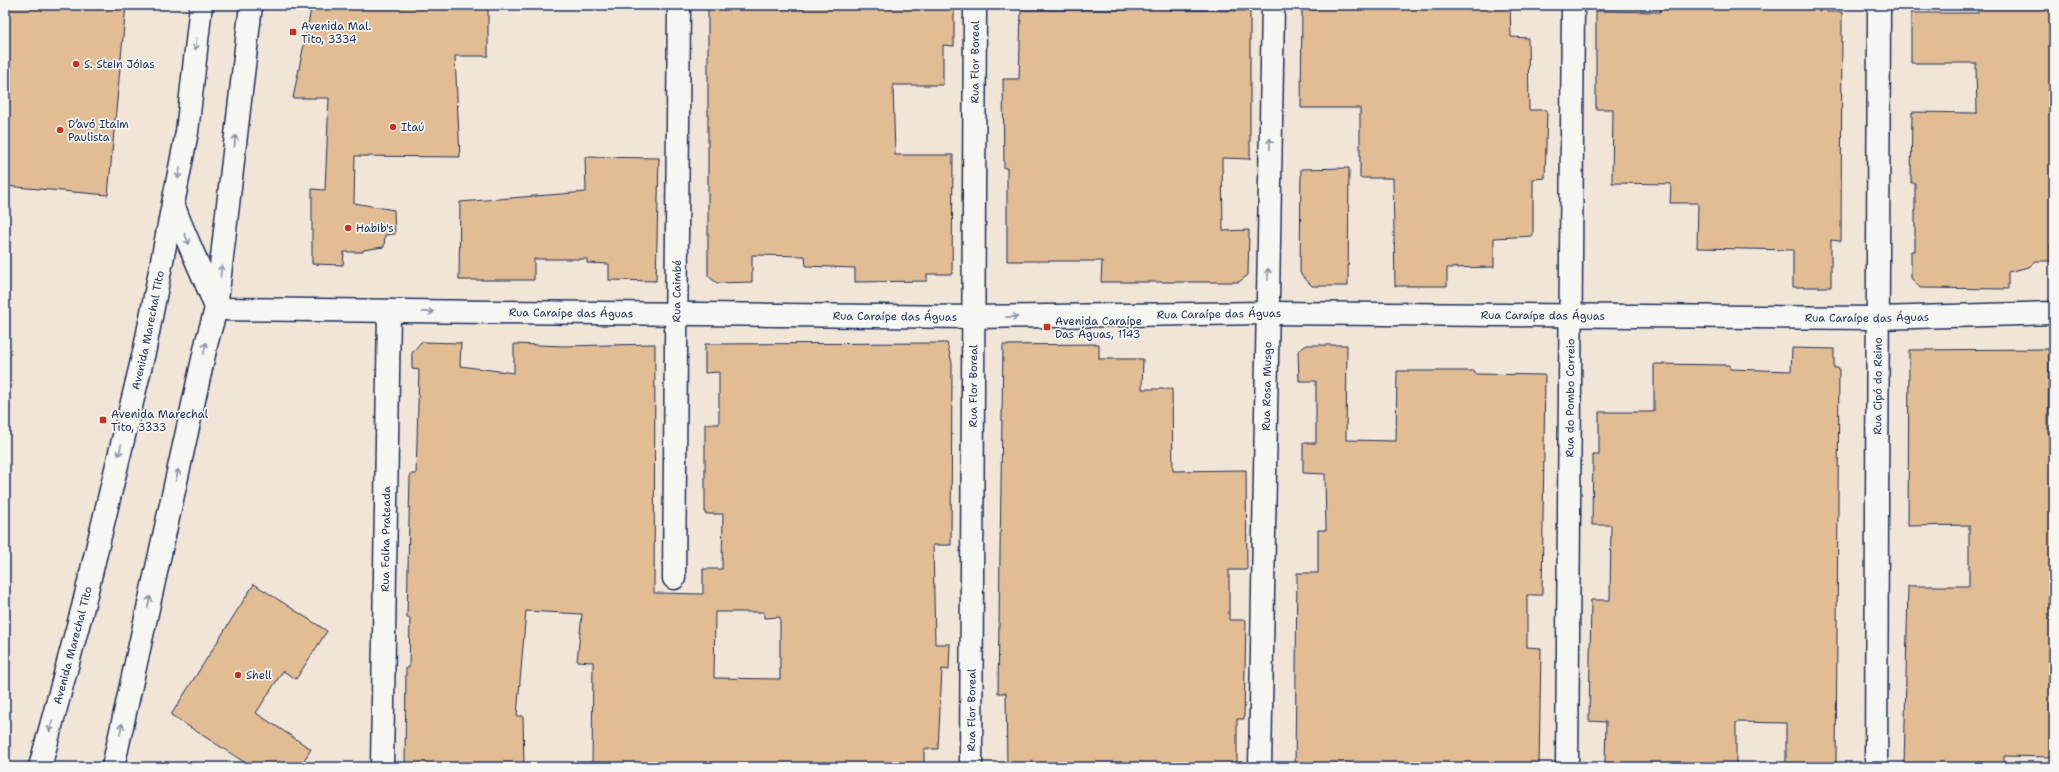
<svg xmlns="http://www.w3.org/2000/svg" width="2059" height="772" font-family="'Shantell Sans',sans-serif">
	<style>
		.building { fill: #e2bc93; stroke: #1b2f5e; fill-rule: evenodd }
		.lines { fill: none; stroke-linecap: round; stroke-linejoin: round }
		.minor-casing { stroke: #1b2f5e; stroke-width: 25 }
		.primary-casing { stroke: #1b2f5e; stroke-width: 25 }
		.minor { stroke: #f6f6f2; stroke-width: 22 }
		.primary { stroke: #f6f6f2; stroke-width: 22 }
		.oneway { stroke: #8892a8 }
		.poi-dot { fill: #c8321e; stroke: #f6f6f2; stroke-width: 1.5 }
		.labels { text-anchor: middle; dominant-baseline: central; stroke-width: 3.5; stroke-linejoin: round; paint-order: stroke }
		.poi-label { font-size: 11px; fill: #1b2f5e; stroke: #f6f6f2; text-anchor: start }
		.street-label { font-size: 11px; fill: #1b2f5e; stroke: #f6f6f2 }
	</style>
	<rect width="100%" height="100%" fill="#f0e5d6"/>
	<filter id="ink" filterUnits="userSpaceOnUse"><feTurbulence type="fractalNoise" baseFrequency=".025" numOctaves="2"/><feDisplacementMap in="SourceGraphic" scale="8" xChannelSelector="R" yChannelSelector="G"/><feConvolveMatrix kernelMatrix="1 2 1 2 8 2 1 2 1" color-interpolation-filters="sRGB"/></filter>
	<g filter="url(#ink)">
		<!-- building -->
		<path class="building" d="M 5,5 L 126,5 L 108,195 L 5,186 Z
			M 312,5 L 488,5 L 488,56 L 455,56 L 460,157 L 355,156 L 354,203 L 394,210 L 395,234 L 385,235 L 384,247 L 363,250 L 363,252 L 344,252 L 343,265 L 312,264 L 312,189 L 325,190 L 329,98 L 293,98 Z
			M 775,5 L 954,5 L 954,46 L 943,45 L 943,85 L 893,85 L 895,155 L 953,155 L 952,274 L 927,274 L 927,281 L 855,282 L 855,268 L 806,266 L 805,256 L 752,255 L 752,282 L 717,283 L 708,276 L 708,8 L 774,8 Z
			M 1128,5 L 1170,5 L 1170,10 L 1250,11 L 1250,159 L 1222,158 L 1223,231 L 1249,230 L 1248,275 L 1239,282 L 1101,282 L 1102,261 L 1007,261 L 1007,168 L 1004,168 L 1003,79 L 1019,79 L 1021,10 L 1128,10 Z
			M 1317,5 L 1510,5 L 1511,37 L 1528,38 L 1529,110 L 1547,110 L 1545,178 L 1533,179 L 1533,236 L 1494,238 L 1494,267 L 1447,268 L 1447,286 L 1395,286 L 1393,178 L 1360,178 L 1360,108 L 1301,108 L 1302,9 L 1316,10 Z
			M 1661,5 L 1827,5 L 1827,12 L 1842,12 L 1841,241 L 1831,240 L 1831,287 L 1793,287 L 1793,250 L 1697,248 L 1698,203 L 1670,203 L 1671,184 L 1612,183 L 1613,109 L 1596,109 L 1596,11 L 1660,12 Z
			M 1978,5 L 2054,5 L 2054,163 L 2052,163 L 2053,245 L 2050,245 L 2051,261 L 2036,261 L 2029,267 L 2008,272 L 2008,289 L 1920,288 L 1911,278 L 1911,251 L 1915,251 L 1915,183 L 1911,183 L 1912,112 L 1977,113 L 1976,63 L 1911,63 L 1911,13 L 1978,13 Z
			M 585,157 L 659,158 L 656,281 L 609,280 L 609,264 L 587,263 L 587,259 L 534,259 L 534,280 L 459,280 L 460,202 L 586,192 Z
			M 1349,168 L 1348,286 L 1312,286 L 1300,273 L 1301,169 Z
			M 421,342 L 461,343 L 460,366 L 514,373 L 514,344 L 563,346 L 655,344 L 654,593 L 703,594 L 703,569 L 722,569 L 723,514 L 705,514 L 705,424 L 719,424 L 719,372 L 705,373 L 705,344 L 947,343 L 952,363 L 951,545 L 933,545 L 935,644 L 950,644 L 949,670 L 942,669 L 938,749 L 924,749 L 924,767 L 592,767 L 593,662 L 577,661 L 582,614 L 526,611 L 517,716 L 523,716 L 524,767 L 405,767 L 406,668 L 409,668 L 410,618 L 407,618 L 410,474 L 416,474 L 419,370 L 412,369 L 412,353 ZM 715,612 L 764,612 L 764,618 L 780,617 L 780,679 L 714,678 Z
			M 1099,344 L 1099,359 L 1143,359 L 1142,389 L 1172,389 L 1173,471 L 1246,470 L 1247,570 L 1229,570 L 1229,620 L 1246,620 L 1244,719 L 1237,719 L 1237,767 L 1007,766 L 1006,693 L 998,693 L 1003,345 Z
			M 1307,345 L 1347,345 L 1346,440 L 1396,441 L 1397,371 L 1475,371 L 1475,374 L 1545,375 L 1542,595 L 1527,595 L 1527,647 L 1541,648 L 1539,767 L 1295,767 L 1297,573 L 1318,573 L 1318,530 L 1326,530 L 1325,474 L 1303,473 L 1303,443 L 1316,443 L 1316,381 L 1299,381 L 1298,351 Z
			M 1792,348 L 1834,349 L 1834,368 L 1839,368 L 1836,767 L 1786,767 L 1786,723 L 1736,722 L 1736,767 L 1638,767 L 1638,764 L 1605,763 L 1606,722 L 1589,721 L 1591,600 L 1610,600 L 1611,525 L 1592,525 L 1593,455 L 1599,455 L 1599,412 L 1654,412 L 1654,364 L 1730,365 L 1730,369 L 1791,371 Z
			M 2049,349 L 2048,433 L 2054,433 L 2054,757 L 2004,756 L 2004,767 L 1904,767 L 1908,586 L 1969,586 L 1969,525 L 1908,526 L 1909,350 Z
			M 254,584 L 327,631 L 296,679 L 283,671 L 256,713 L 311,749 L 300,767 L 252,767 L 171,715 Z"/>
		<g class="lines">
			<defs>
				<g id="minor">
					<path id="s1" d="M 216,309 L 973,317 L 1268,313 L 1878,318 L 2054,313"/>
					<path id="s2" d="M 674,578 L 679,5"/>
					<path id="s3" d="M 382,767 L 389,311"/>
					<path id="s4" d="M 971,767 L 975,5"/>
					<path id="s5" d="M 1260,767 L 1273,5"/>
					<path id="s6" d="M 1567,767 L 1573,5"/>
					<path id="s7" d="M 1876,767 L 1879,5"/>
				</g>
				<g id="primary">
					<path d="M 173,204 C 185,238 202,271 215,305"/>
					<path id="s8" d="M 40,767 L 83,607 L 145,348 L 187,132 L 201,5"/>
					<path d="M 113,767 L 207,341 L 216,309 L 251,5"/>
				</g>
			</defs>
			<!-- minor casing -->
			<use href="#minor" class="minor-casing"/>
			<!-- primary casing -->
			<use href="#primary" class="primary-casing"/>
			<!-- minor -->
			<use href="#minor" class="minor"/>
			<!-- primary -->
			<use href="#primary" class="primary"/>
		</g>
		<!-- one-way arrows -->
		<defs><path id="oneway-shaft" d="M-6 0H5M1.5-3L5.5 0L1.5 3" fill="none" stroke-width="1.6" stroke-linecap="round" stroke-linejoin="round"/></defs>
		<g class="oneway">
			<use href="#oneway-shaft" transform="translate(196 44) rotate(96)"/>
			<use href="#oneway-shaft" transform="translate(235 141) rotate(-84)"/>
			<use href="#oneway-shaft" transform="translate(1270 144) rotate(-89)"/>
			<use href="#oneway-shaft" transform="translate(179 173) rotate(101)"/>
			<use href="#oneway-shaft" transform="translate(187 239) rotate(66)"/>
			<use href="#oneway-shaft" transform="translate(221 271) rotate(-84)"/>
			<use href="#oneway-shaft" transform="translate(1268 274) rotate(-89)"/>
			<use href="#oneway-shaft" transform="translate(428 312) rotate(1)"/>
			<use href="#oneway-shaft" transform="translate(1012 317) rotate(-1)"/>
			<use href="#oneway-shaft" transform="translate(205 348) rotate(-78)"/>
			<use href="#oneway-shaft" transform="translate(120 450) rotate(103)"/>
			<use href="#oneway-shaft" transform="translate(177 475) rotate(-78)"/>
			<use href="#oneway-shaft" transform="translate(149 602) rotate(-78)"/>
			<use href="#oneway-shaft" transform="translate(51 726) rotate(105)"/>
			<use href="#oneway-shaft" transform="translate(121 729) rotate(-78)"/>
		</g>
	</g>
	<!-- markers -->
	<g class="poi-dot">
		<rect x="289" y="28" width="8" height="8" rx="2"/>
		<circle cx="76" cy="64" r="4"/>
		<circle cx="393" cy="127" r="4"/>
		<circle cx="60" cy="130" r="4"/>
		<circle cx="348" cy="228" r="4"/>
		<rect x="1043" y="323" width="8" height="8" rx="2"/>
		<rect x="99" y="416" width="8" height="8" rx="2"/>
		<circle cx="238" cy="675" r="4"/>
	</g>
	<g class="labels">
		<!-- poi labels -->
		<g class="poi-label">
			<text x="301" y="26">Avenida Mal.<tspan x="301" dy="13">Tito, 3334</tspan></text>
			<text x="84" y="64">S. Stein Jóias</text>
			<text x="68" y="124">D’avó Itaim<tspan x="68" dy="13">Paulista</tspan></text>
			<text x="401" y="127">Itaú</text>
			<text x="356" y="228">Habib's</text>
			<text x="1055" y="321">Avenida Caraípe<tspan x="1055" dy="13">Das Águas, 1143</tspan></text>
			<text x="111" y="414">Avenida Marechal<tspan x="111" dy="13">Tito, 3333</tspan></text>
			<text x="246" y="675">Shell</text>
		</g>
		<!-- street labels -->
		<g class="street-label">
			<text stroke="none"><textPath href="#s4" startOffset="705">Rua Flor Boreal</textPath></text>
			<text stroke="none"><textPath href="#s2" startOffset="287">Rua Caimbé</textPath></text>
			<text stroke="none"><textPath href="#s1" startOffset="355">Rua Caraípe das Águas</textPath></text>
			<text stroke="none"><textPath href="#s1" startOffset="1003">Rua Caraípe das Águas</textPath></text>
			<text stroke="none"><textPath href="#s1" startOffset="679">Rua Caraípe das Águas</textPath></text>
			<text stroke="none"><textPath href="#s1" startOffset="1327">Rua Caraípe das Águas</textPath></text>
			<text stroke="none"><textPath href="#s1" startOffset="1651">Rua Caraípe das Águas</textPath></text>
			<text stroke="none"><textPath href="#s8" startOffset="450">Avenida Marechal Tito</textPath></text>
			<text stroke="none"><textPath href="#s4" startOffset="381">Rua Flor Boreal</textPath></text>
			<text stroke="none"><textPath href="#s5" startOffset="381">Rua Rosa Musgo</textPath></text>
			<text stroke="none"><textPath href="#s7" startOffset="381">Rua Cipó do Reino</textPath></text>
			<text stroke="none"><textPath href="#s6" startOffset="369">Rua do Pombo Correio</textPath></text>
			<text stroke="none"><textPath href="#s3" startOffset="228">Rua Folha Prateada</textPath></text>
			<text stroke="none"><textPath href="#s8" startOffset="126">Avenida Marechal Tito</textPath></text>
			<text stroke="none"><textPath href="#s4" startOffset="57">Rua Flor Boreal</textPath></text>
		</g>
	</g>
	<!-- margin -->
	<rect width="2059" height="772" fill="none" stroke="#f6f6f2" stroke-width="20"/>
	<rect x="10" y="10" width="2039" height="752" fill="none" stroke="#1b2f5e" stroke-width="1.5" filter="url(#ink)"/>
</svg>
